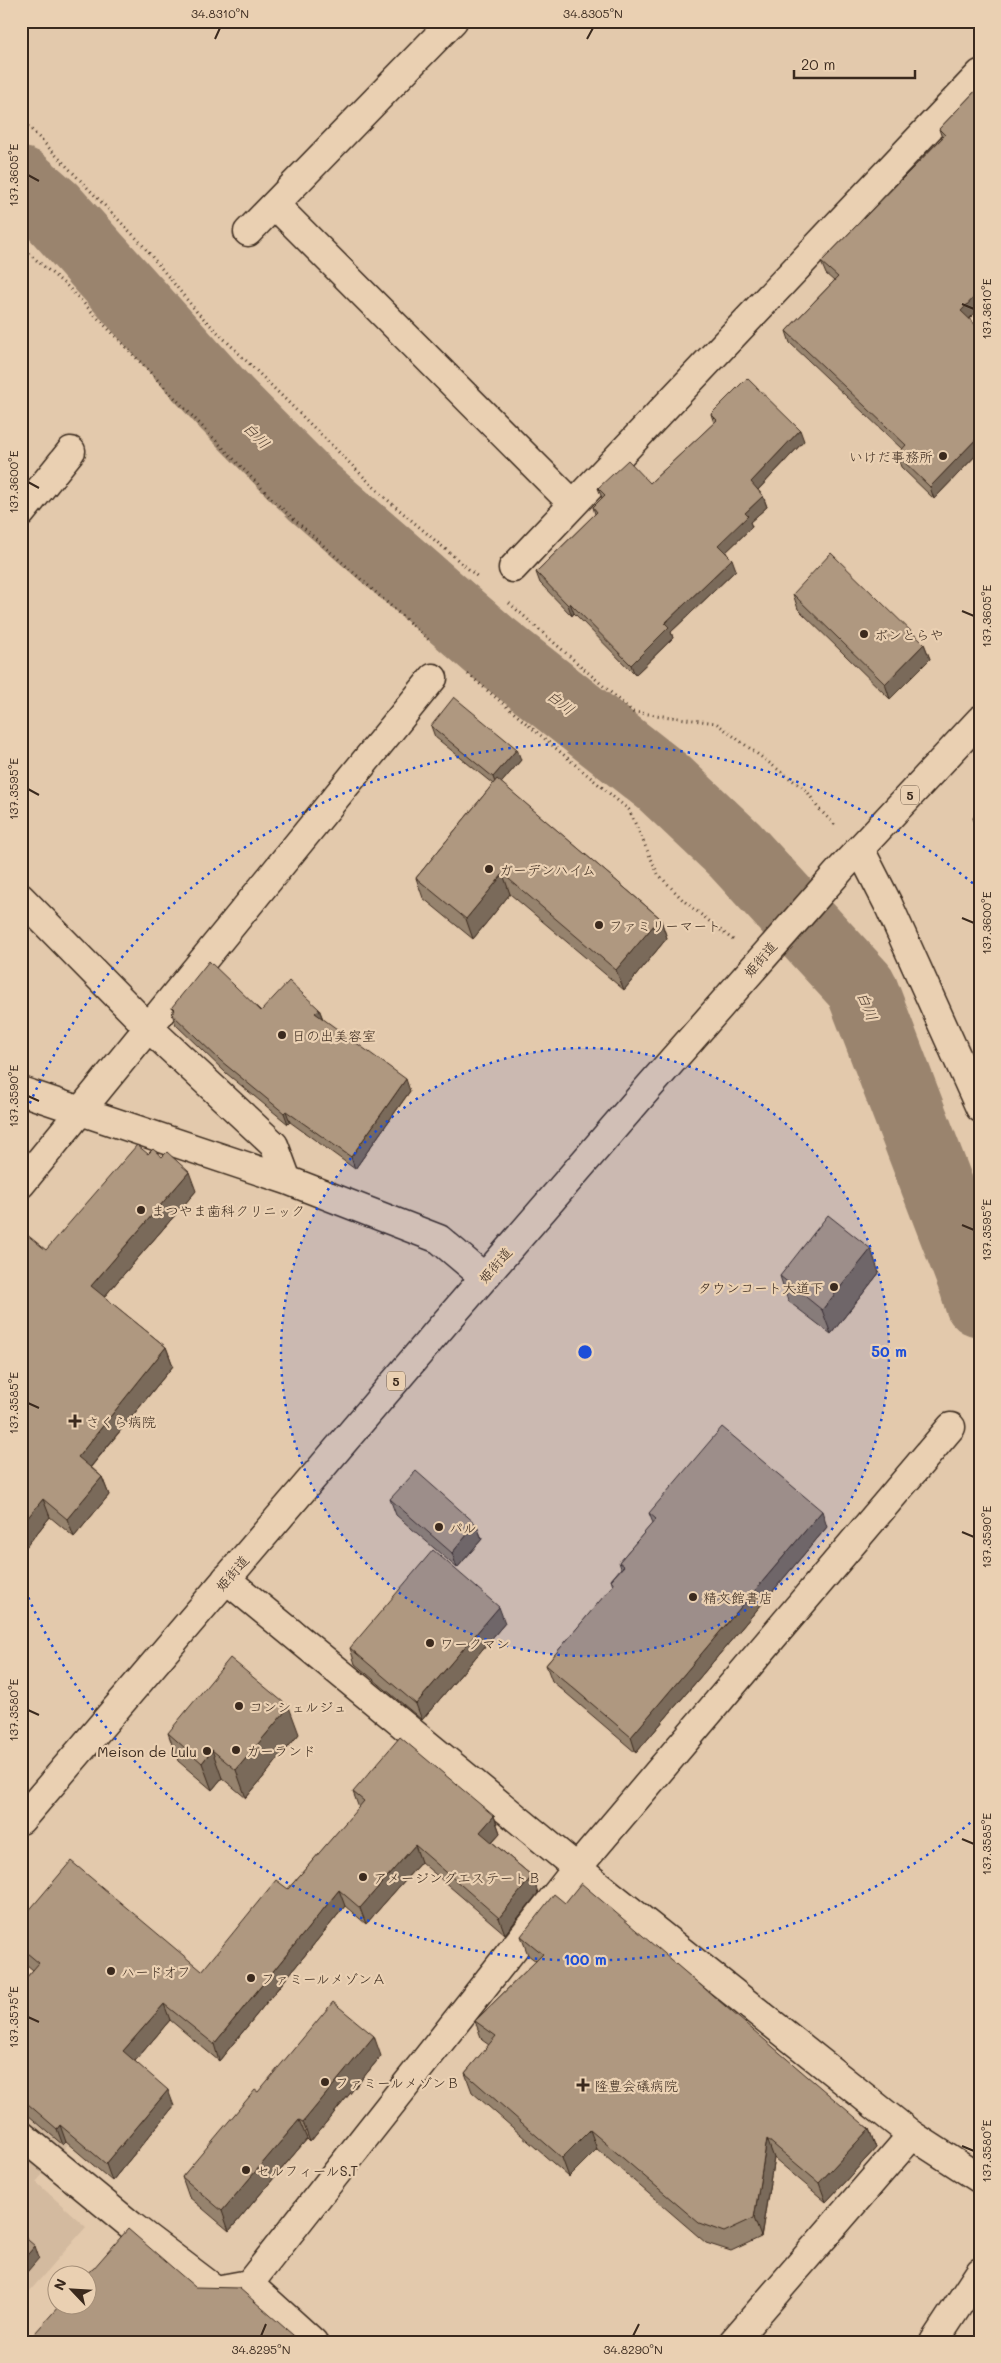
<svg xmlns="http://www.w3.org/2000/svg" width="1001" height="2363" font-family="Mali,'Klee One',sans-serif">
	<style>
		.built { fill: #d3ba9f }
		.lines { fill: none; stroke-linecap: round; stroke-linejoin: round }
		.river { stroke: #9a846e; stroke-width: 72 }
		.minor-casing { stroke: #3b2a1e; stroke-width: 31 }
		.primary-casing { stroke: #3b2a1e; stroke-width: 31 }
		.path { stroke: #3b2a1e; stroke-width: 3; stroke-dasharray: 1 4; stroke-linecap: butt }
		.minor { stroke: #ead0b2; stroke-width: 28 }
		.primary { stroke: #ead0b2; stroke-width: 28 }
		.wall { fill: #96836e; stroke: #3b2a1e }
		.shaded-wall { fill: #7a6a5a; stroke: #3b2a1e }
		.building { fill: #af9880; stroke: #3b2a1e }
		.ticks { fill: none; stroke: #3b2a1e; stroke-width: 2 }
		.ring { fill: none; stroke: #1d4ed8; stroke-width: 2.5; stroke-dasharray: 2.5 5 }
		.poi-dot { fill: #3b2a1e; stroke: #ead0b2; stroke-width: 2 }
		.labels { text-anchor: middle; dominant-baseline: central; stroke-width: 4.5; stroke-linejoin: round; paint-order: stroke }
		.shield { fill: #ead0b2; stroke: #705c4a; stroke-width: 1 }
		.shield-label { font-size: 12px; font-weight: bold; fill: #3b2a1e }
		.poi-label { font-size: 14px; fill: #3b2a1e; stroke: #ead0b2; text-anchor: start }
		.street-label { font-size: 14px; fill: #3b2a1e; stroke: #ead0b2 }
		.water-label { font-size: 15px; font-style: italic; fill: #534032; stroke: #ead0b2 }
		.centre { fill: #1d4ed8; stroke: #ead0b2; stroke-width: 2.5 }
		.ring-label { font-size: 15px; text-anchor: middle; font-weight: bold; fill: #1d4ed8; stroke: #ead0b2; stroke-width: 4.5; stroke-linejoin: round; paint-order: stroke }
		.neatline { fill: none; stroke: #3b2a1e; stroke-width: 2 }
		.ticks-label { font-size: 12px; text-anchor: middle; fill: #3b2a1e }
	</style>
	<rect width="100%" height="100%" fill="#e3c9ac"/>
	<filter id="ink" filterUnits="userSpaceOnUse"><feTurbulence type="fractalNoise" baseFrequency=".02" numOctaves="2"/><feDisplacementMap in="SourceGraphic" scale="10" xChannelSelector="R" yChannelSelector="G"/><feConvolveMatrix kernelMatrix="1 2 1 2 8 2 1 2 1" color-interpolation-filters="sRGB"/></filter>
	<g filter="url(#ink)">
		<!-- built -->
		<path class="built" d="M 21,1969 L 135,2068 L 36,2182 L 86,2227 L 21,2301 Z"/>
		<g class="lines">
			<!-- river -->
			<path class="river" d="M 21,183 L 52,210 L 225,403 L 313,492 L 489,645 L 663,782 L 735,850 L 861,987 L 975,1284 L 980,1301"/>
			<defs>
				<path id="minor" d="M 275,205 L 573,504
					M 248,232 L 453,21
					M 21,513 L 71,451
					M 513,568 L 980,74
					M 860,849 L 888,904 L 980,1108
					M 21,898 L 148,1027 L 274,1145 L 287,1180
					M 21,1091 L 287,1180 L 439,1239 L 484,1277
					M 21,1184 L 433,678
					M 226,1579 L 577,1868 L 912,2135 L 980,2179
					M 21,2135 L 133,2227 L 216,2290 L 249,2284 L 577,1868 L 951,1427
					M 249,2284 L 313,2342
					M 733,2342 L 912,2135
					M 934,2342 L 980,2272"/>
				<path id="primary" d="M 21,1820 L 438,1331 L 649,1087 L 840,870 L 980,720"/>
			</defs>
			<!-- minor casing -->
			<use href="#minor" class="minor-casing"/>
			<!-- primary casing -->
			<use href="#primary" class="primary-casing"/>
			<!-- path -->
			<path class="path" d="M 21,119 L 140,242 L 197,312 L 383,496 L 479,578
				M 21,247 L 67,286 L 277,504 L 431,642
				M 509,603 L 633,712 L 716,723 L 807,791 L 818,808 L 835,825
				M 468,674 L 629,810 L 658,874 L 684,901 L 733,940"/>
			<!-- minor -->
			<use href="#minor" class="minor"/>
			<!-- primary -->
			<use href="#primary" class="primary"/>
		</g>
		<!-- wall -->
		<path class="wall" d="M 980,86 L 980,308 L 969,319 L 980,329 L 980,451 L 934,499 L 901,467 L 897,455 L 902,449 L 790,343 L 786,331 L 834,281 L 826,274 L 821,262 L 942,138 L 939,129 Z
			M 711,414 L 804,441 L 758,490 L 763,496 L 767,507 L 750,522 L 752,527 L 726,552 L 736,570 L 671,632 L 673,638 L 635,675 L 574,613 L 572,616 L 540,583 L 536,572 L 595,514 L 593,507 L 602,498 L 598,488 L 650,483 L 714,423 Z
			M 793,594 L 924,644 L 930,659 L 890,699 L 798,609 Z
			M 431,726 L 521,760 L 501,783 L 660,918 L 667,938 L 624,990 L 510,894 L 473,939 L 423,898 L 416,878 L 493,784 L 435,737 Z
			M 980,810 L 980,833 L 978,832 L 973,818 Z
			M 172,1007 L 261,1011 L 319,1009 L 323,1019 L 410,1091 L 355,1169 L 290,1122 L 288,1124 L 226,1073 L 176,1025 L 172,1014 L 173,1011 Z
			M 148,1154 L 196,1191 L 104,1297 L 166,1347 L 173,1366 L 91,1467 L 102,1477 L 109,1495 L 74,1537 L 50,1517 L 21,1553 L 46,1250 Z
			M 879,1273 L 831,1334 L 788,1301 L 780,1276 Z
			M 390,1499 L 476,1524 L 482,1539 L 457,1568 L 396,1515 Z
			M 649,1513 L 827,1527 L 636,1753 L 552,1681 L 546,1665 L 613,1586 L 611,1580 L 621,1568 L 619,1562 L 653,1523 Z
			M 505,1623 L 422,1720 L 355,1664 L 350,1648 Z
			M 168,1733 L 299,1734 L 246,1798 L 222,1778 L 212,1790 L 178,1761 Z
			M 353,1792 L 494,1816 L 500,1833 L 492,1842 L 532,1876 L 538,1893 L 505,1934 L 421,1862 L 366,1924 L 345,1906 L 219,2061 L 170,2020 L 135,2061 L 174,2106 L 112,2181 L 66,2142 L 63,2145 L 21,2109 L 21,1984 L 33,1970 L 21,1960 L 21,1920 L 202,1971 L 288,1889 L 359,1808 Z
			M 565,1903 L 869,2129 L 876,2148 L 826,2202 L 774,2158 L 761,2237 L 731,2251 L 706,2243 L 597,2149 L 569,2177 L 472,2092 L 465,2073 L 489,2045 L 482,2040 L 475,2021 L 536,1961 L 528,1955 L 521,1936 Z
			M 381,2056 L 310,2142 L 307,2139 L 229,2231 L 189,2197 L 182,2177 L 258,2092 Z"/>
		<!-- shaded-wall -->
		<path class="shaded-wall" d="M 980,291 L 980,308 L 965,323 L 961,311 Z
			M 800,430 L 804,441 L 755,493 L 751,482 Z
			M 980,435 L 980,451 L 934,499 L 930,487 Z
			M 763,496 L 767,507 L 750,522 L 752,527 L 722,556 L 718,545 L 745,513 Z
			M 732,559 L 736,570 L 671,632 L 673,638 L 635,675 L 631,665 L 665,623 Z
			M 570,603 L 574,613 L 572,616 L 568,605 Z
			M 924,644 L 930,659 L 890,699 L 885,684 Z
			M 517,749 L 521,760 L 497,788 L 493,777 Z
			M 503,874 L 510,894 L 473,939 L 466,919 Z
			M 660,918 L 667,938 L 624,990 L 616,970 Z
			M 319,1009 L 323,1020 L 315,1013 Z
			M 406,1079 L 410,1091 L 355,1169 L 351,1157 Z
			M 286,1111 L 290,1122 L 288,1124 L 284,1113 Z
			M 189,1172 L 196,1191 L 97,1305 L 91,1286 Z
			M 871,1249 L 879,1273 L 831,1334 L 822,1310 Z
			M 166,1347 L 173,1366 L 84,1475 L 78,1457 Z
			M 102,1477 L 109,1495 L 74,1537 L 67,1519 Z
			M 43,1499 L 50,1517 L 21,1553 L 21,1526 Z
			M 822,1511 L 827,1527 L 636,1753 L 631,1737 Z
			M 476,1524 L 482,1539 L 457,1568 L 452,1553 Z
			M 499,1607 L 505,1623 L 422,1720 L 416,1704 Z
			M 289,1707 L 299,1734 L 246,1798 L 236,1770 Z
			M 212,1750 L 222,1778 L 212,1790 L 202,1763 Z
			M 494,1816 L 500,1833 L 486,1848 L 480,1832 Z
			M 415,1845 L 421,1862 L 366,1924 L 360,1908 Z
			M 532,1876 L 538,1893 L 505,1934 L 499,1918 Z
			M 339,1890 L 345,1906 L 219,2061 L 214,2044 Z
			M 164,2004 L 170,2020 L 129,2068 L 123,2051 Z
			M 374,2036 L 381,2056 L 310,2142 L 303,2122 Z
			M 168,2090 L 174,2106 L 112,2181 L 106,2164 Z
			M 299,2120 L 307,2139 L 229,2231 L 222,2211 Z
			M 60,2125 L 66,2142 L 63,2145 L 57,2129 Z
			M 869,2129 L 876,2148 L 826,2202 L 819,2183 Z
			M 590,2130 L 597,2149 L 569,2177 L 562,2158 Z
			M 767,2139 L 774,2158 L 761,2237 L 754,2218 Z
			M 35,2246 L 39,2258 L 21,2279 L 21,2262 Z"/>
		<!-- building -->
		<path class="building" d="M 980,86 L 980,291 L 961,311 L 980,329 L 980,435 L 930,487 L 897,455 L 906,445 L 786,331 L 838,277 L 821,262 L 945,135 L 939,129 Z
			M 747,378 L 800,430 L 751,482 L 763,496 L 745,513 L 748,516 L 718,545 L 732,559 L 665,623 L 669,627 L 631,665 L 570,603 L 568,605 L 536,572 L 597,512 L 593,507 L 605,495 L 598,488 L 628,460 L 650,483 L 717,420 L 711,414 Z
			M 831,553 L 924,644 L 885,684 L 793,594 Z
			M 454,697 L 517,749 L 493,777 L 431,726 Z
			M 497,779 L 660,918 L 616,970 L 503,874 L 466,919 L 416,878 Z
			M 980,810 L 980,824 L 973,818 Z
			M 209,961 L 261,1011 L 289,981 L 319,1009 L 315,1013 L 406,1079 L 351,1157 L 286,1111 L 284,1113 L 221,1061 L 172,1014 L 175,1010 L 172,1007 Z
			M 137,1145 L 148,1154 L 153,1149 L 162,1157 L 167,1152 L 189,1172 L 91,1286 L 166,1347 L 78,1457 L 102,1477 L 67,1519 L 43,1499 L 21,1526 L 21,1230 L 46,1250 Z
			M 828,1215 L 871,1249 L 822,1310 L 780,1276 Z
			M 722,1427 L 822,1511 L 631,1737 L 546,1665 L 614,1584 L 611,1580 L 624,1566 L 619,1562 L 656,1519 L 649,1513 Z
			M 416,1471 L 476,1524 L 452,1553 L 390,1499 Z
			M 433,1550 L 499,1607 L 416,1704 L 350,1648 Z
			M 230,1658 L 289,1707 L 236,1770 L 212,1750 L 202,1763 L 168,1733 Z
			M 400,1737 L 494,1816 L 480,1832 L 532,1876 L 499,1918 L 415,1845 L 360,1908 L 339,1890 L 214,2044 L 164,2004 L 123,2051 L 168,2090 L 106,2164 L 60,2125 L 57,2129 L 21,2098 L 21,1984 L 39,1963 L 21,1948 L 21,1920 L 71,1861 L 202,1971 L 276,1880 L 288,1889 L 364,1801 L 353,1792 Z
			M 581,1883 L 869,2129 L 819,2183 L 767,2139 L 754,2218 L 724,2232 L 699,2223 L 590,2130 L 562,2158 L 465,2073 L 496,2036 L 475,2021 L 543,1954 L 521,1936 L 554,1894 L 565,1903 Z
			M 333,2002 L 374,2036 L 303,2122 L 299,2120 L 222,2211 L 182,2177 L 255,2090 L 258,2092 Z
			M 128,2229 L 195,2287 L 239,2288 L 301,2342 L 27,2342 L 59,2306 L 88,2306 L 88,2276 L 84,2276 L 85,2274 L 93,2269 Z
			M 21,2234 L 35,2246 L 21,2262 Z"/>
	</g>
	<!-- ticks -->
	<path class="ticks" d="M 215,39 L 220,28M 587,39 L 593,28M 28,175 L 39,181M 962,304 L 974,309M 28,482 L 39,488M 962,611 L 974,616M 28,789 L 39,795M 962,918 L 974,923M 28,1096 L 39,1101M 962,1225 L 974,1230M 28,1403 L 39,1408M 962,1532 L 974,1537M 28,1710 L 39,1715M 962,1839 L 974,1844M 28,2017 L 39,2022M 962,2146 L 974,2151M 261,2336 L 266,2324M 633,2336 L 639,2324"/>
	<!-- distance rings -->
	<circle cx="585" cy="1352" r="304" fill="#1d4ed8" fill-opacity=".12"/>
	<g class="ring">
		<circle cx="585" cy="1352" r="304"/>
		<path d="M976 1818A608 608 0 0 1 21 1580M21 1124A608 608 0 0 1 976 886"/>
	</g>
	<!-- markers -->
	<g class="poi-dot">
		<circle cx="943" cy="456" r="5"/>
		<circle cx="864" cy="634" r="5"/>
		<circle cx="489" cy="869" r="5"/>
		<circle cx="599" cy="925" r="5"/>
		<circle cx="282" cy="1035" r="5"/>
		<circle cx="141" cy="1210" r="5"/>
		<circle cx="834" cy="1287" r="5"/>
		<path d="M72.5 1413.5h5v5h5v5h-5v5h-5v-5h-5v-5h5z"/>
		<circle cx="439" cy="1527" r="5"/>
		<circle cx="693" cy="1597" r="5"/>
		<circle cx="430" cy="1643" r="5"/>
		<circle cx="239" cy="1706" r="5"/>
		<circle cx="236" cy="1750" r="5"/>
		<circle cx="207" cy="1751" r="5"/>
		<circle cx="363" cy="1877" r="5"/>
		<circle cx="111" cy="1971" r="5"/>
		<circle cx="251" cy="1978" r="5"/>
		<circle cx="325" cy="2082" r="5"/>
		<path d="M580.5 2077.5h5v5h5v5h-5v5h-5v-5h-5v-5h5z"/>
		<circle cx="246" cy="2170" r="5"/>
	</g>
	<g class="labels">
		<!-- shield labels -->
		<g class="shield">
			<rect x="901" y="785.5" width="18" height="19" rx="4"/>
			<rect x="387" y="1371.5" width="18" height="19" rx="4"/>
		</g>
		<g class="shield-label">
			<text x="910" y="795">5</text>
			<text x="396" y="1381">5</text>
		</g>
		<!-- poi labels -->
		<g class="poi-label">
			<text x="933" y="456" text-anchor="end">いけだ事務所</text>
			<text x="874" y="634">ボンとらや</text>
			<text x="499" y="869">ガーデンハイム</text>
			<text x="609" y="925">ファミリーマート</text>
			<text x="292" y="1035">日の出美容室</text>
			<text x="151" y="1210">まつやま歯科クリニック</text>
			<text x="824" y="1287" text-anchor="end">タウンコート大道下</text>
			<text x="86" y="1421">さくら病院</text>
			<text x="449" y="1527">パル</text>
			<text x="703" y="1597">精文館書店</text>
			<text x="440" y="1643">ワークマン</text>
			<text x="249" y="1706">コンシェルジュ</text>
			<text x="246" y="1750">ガーランド</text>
			<text x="197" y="1751" text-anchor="end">Meison de Lulu</text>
			<text x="373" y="1877">アメージングエステートＢ</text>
			<text x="121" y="1971">ハードオフ</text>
			<text x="261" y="1978">ファミールメゾンＡ</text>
			<text x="335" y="2082">ファミールメゾンＢ</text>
			<text x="594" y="2085">隆豊会礒病院</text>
			<text x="256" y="2170">セルフィールS.T</text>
		</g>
		<!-- street labels -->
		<g class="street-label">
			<text transform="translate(760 959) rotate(-49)">姫街道</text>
			<text transform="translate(495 1265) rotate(-49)">姫街道</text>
			<text transform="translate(232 1573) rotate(-49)">姫街道</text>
		</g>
		<!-- water labels -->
		<g class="water-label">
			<text transform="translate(257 435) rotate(46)">白川</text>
			<text transform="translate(561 702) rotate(38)">白川</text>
			<text transform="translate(868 1006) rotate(68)">白川</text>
		</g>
	</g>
	<circle cx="585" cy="1352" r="8" class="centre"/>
	<g class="ring-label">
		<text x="889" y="1357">50 m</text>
		<text x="585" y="1965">100 m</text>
	</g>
	<!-- margin -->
	<rect width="1001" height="2363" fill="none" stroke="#ead0b2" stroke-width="55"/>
	<!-- north arrow -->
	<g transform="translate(72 2290) rotate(295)"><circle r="24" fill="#ead0b2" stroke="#a48e77"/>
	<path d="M0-4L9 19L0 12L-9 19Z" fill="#3b2a1e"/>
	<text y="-8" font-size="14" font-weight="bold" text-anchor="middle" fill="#3b2a1e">N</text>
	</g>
	<!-- scale -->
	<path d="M794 70v8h121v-8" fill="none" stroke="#3b2a1e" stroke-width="2.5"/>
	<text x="801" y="70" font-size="15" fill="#3b2a1e" stroke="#ead0b2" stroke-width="4" paint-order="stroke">20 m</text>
	<rect x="28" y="28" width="946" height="2308" class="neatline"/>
	<g class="ticks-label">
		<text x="220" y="18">34.8310°N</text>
		<text x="593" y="18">34.8305°N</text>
		<text transform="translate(14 175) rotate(-90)" y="4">137.3605°E</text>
		<text transform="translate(987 309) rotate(-90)" y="4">137.3610°E</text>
		<text transform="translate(14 482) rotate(-90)" y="4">137.3600°E</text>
		<text transform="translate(987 616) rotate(-90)" y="4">137.3605°E</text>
		<text transform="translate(14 789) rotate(-90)" y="4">137.3595°E</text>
		<text transform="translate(987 923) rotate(-90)" y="4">137.3600°E</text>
		<text transform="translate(14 1096) rotate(-90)" y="4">137.3590°E</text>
		<text transform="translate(987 1230) rotate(-90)" y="4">137.3595°E</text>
		<text transform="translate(14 1403) rotate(-90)" y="4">137.3585°E</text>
		<text transform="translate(987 1537) rotate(-90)" y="4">137.3590°E</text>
		<text transform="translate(14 1710) rotate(-90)" y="4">137.3580°E</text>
		<text transform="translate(987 1844) rotate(-90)" y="4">137.3585°E</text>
		<text transform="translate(14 2017) rotate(-90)" y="4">137.3575°E</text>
		<text transform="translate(987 2151) rotate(-90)" y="4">137.3580°E</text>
		<text x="261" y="2354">34.8295°N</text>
		<text x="633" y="2354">34.8290°N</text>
	</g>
</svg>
